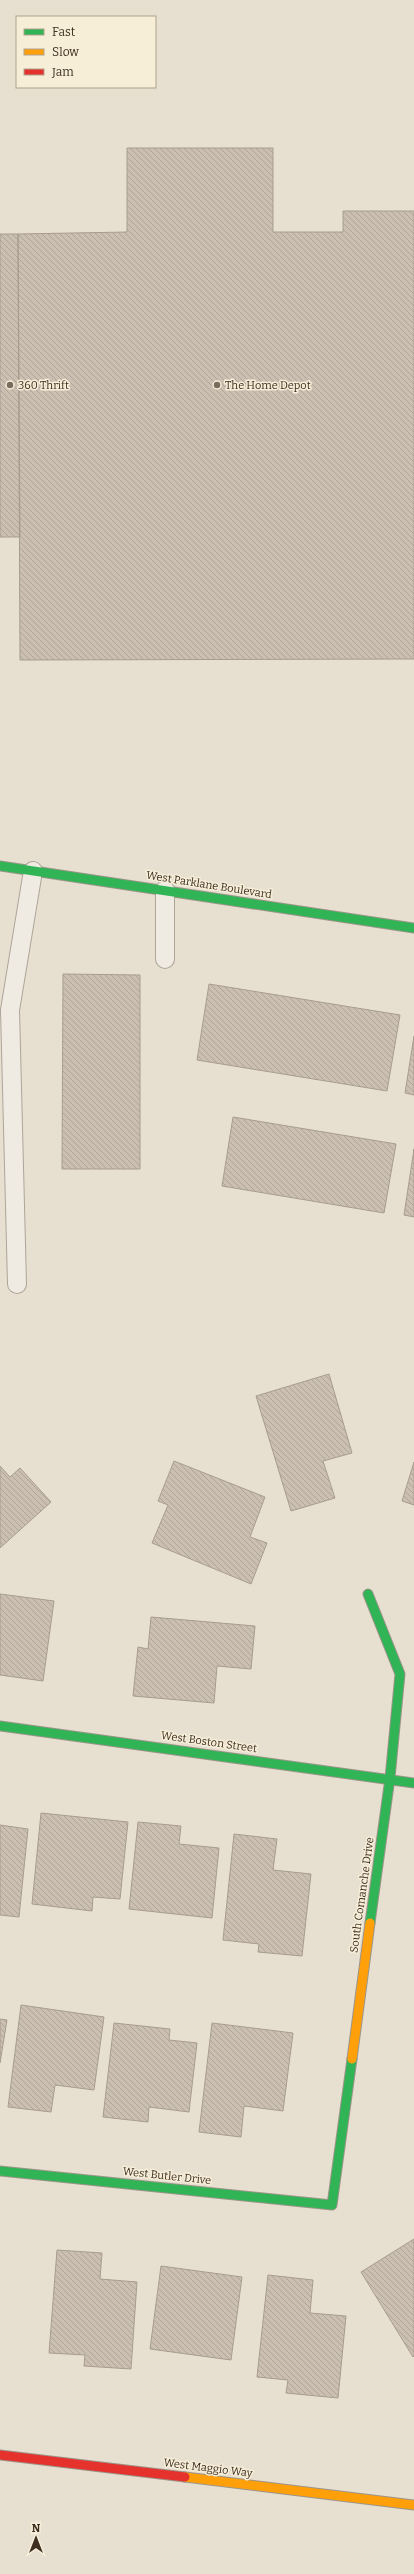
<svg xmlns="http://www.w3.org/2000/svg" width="414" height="2574" font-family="Bitter,serif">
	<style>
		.building { fill: url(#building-back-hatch); stroke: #a89c90 }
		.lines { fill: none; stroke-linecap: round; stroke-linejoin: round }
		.lane-casing { stroke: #ada599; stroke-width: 20 }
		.fast-casing { stroke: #9c958a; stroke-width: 11 }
		.slow-casing { stroke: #9c958a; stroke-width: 11 }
		.jam-casing { stroke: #9c958a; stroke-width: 11 }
		.lane { stroke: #efebe3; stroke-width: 18 }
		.fast { stroke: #30b455; stroke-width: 9 }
		.slow { stroke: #ff9f0a; stroke-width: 9 }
		.jam { stroke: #e5322d; stroke-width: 9 }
		.poi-dot { fill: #786c5e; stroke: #f7eed8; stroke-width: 1.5 }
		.labels { text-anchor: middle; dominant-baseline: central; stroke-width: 3; stroke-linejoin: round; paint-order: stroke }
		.poi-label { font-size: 11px; fill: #3d2e20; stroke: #f7eed8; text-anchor: start }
		.street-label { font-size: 11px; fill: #3d2e20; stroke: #f7eed8 }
	</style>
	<defs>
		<pattern id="building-back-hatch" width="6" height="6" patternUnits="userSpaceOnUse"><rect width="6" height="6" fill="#cbbfb2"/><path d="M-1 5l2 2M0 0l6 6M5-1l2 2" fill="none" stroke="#afa499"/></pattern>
	</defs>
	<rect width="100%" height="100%" fill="#e7e0d1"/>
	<!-- building -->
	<path class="building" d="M 127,148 L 273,148 L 273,232 L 343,232 L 343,211 L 414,211 L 414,659 L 20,660 L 18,234 L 127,232 Z
		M 0,234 L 18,234 L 20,537 L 0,537 Z
		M 63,974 L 140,975 L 140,1169 L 62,1169 Z
		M 209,984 L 400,1015 L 387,1091 L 197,1060 Z
		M 414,1036 L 414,1095 L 405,1093 Z
		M 233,1117 L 396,1144 L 384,1213 L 222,1186 Z
		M 414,1149 L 414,1217 L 404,1215 Z
		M 329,1374 L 352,1453 L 323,1461 L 335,1498 L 291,1511 L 256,1396 Z
		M 174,1461 L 265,1497 L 250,1537 L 267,1543 L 251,1584 L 152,1543 L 168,1505 L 158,1501 Z
		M 414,1462 L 414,1505 L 402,1501 Z
		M 0,1466 L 10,1477 L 20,1468 L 51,1502 L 0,1548 Z
		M 0,1594 L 54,1601 L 43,1681 L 0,1675 Z
		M 151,1617 L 255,1626 L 251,1669 L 217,1666 L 214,1703 L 133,1696 L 138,1647 L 148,1649 Z
		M 41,1813 L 128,1822 L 120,1899 L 93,1897 L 92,1911 L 32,1904 Z
		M 138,1822 L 181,1826 L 179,1844 L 219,1848 L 212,1918 L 129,1909 Z
		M 0,1825 L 28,1829 L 19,1917 L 0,1915 Z
		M 234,1834 L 277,1839 L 273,1870 L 311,1874 L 302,1956 L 258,1952 L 259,1944 L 223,1940 Z
		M 21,2005 L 104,2017 L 94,2090 L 55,2085 L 51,2112 L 8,2107 Z
		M 0,2019 L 7,2020 L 0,2063 Z
		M 114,2023 L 170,2029 L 169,2040 L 197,2043 L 189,2112 L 149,2107 L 148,2122 L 103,2117 Z
		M 212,2023 L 293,2033 L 283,2111 L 244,2106 L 241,2137 L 199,2132 Z
		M 414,2239 L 414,2356 L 413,2357 L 361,2272 Z
		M 57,2250 L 102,2253 L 100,2279 L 137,2282 L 131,2369 L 84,2366 L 85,2355 L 49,2353 Z
		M 161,2266 L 242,2277 L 231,2360 L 150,2349 Z
		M 268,2275 L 313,2280 L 310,2313 L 346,2316 L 338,2398 L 286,2393 L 288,2380 L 257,2377 Z"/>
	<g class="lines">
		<defs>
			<path id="lane" d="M 165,890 L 165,959
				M 17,1284 L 10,1010 L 33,871"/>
			<path id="fast" d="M 0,866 L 414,928
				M 368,1594 L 400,1674 L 390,1778 L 370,1923
				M 0,1726 L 414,1783
				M 0,2171 L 332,2205 L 352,2059"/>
			<path id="slow" d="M 352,2059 L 370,1923
				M 185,2477 L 414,2505"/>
			<path id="jam" d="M 0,2455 L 185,2477"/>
		</defs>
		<!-- lane casing -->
		<use href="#lane" class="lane-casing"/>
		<!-- fast casing -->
		<use href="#fast" class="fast-casing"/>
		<!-- slow casing -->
		<use href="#slow" class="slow-casing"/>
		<!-- jam casing -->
		<use href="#jam" class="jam-casing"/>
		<!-- lane -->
		<use href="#lane" class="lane"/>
		<!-- fast -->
		<use href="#fast" class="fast"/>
		<!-- slow -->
		<use href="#slow" class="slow"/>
		<!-- jam -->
		<use href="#jam" class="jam"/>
	</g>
	<!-- markers -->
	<g class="poi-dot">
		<circle cx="10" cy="385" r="4"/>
		<circle cx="217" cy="385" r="4"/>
	</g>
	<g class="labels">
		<!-- poi labels -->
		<g class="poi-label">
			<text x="18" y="385">360 Thrift</text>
			<text x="225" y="385">The Home Depot</text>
		</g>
		<!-- street labels -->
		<g class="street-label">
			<text transform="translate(209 885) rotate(9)">West Parklane Boulevard</text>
			<text transform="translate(209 1742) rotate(8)">West Boston Street</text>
			<text transform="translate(362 1895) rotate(-82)">South Comanche Drive</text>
			<text transform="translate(167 2176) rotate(6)">West Butler Drive</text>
			<text transform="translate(208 2468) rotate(7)">West Maggio Way</text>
		</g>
	</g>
	<!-- legend -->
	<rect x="16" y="16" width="140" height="72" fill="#f7eed8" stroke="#ada18e"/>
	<rect x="24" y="29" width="20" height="6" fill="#30b455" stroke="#ada18e"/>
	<text x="52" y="36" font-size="12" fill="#3d2e20">Fast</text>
	<rect x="24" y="49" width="20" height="6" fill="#ff9f0a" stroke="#ada18e"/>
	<text x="52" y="56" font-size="12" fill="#3d2e20">Slow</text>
	<rect x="24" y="69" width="20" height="6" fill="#e5322d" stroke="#ada18e"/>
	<text x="52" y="76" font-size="12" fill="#3d2e20">Jam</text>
	<!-- north arrow -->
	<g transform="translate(36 2538)" stroke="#f7eed8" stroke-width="3" paint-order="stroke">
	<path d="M0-3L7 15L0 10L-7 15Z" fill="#3d2e20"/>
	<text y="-6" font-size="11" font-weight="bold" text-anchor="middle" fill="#3d2e20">N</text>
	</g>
</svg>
